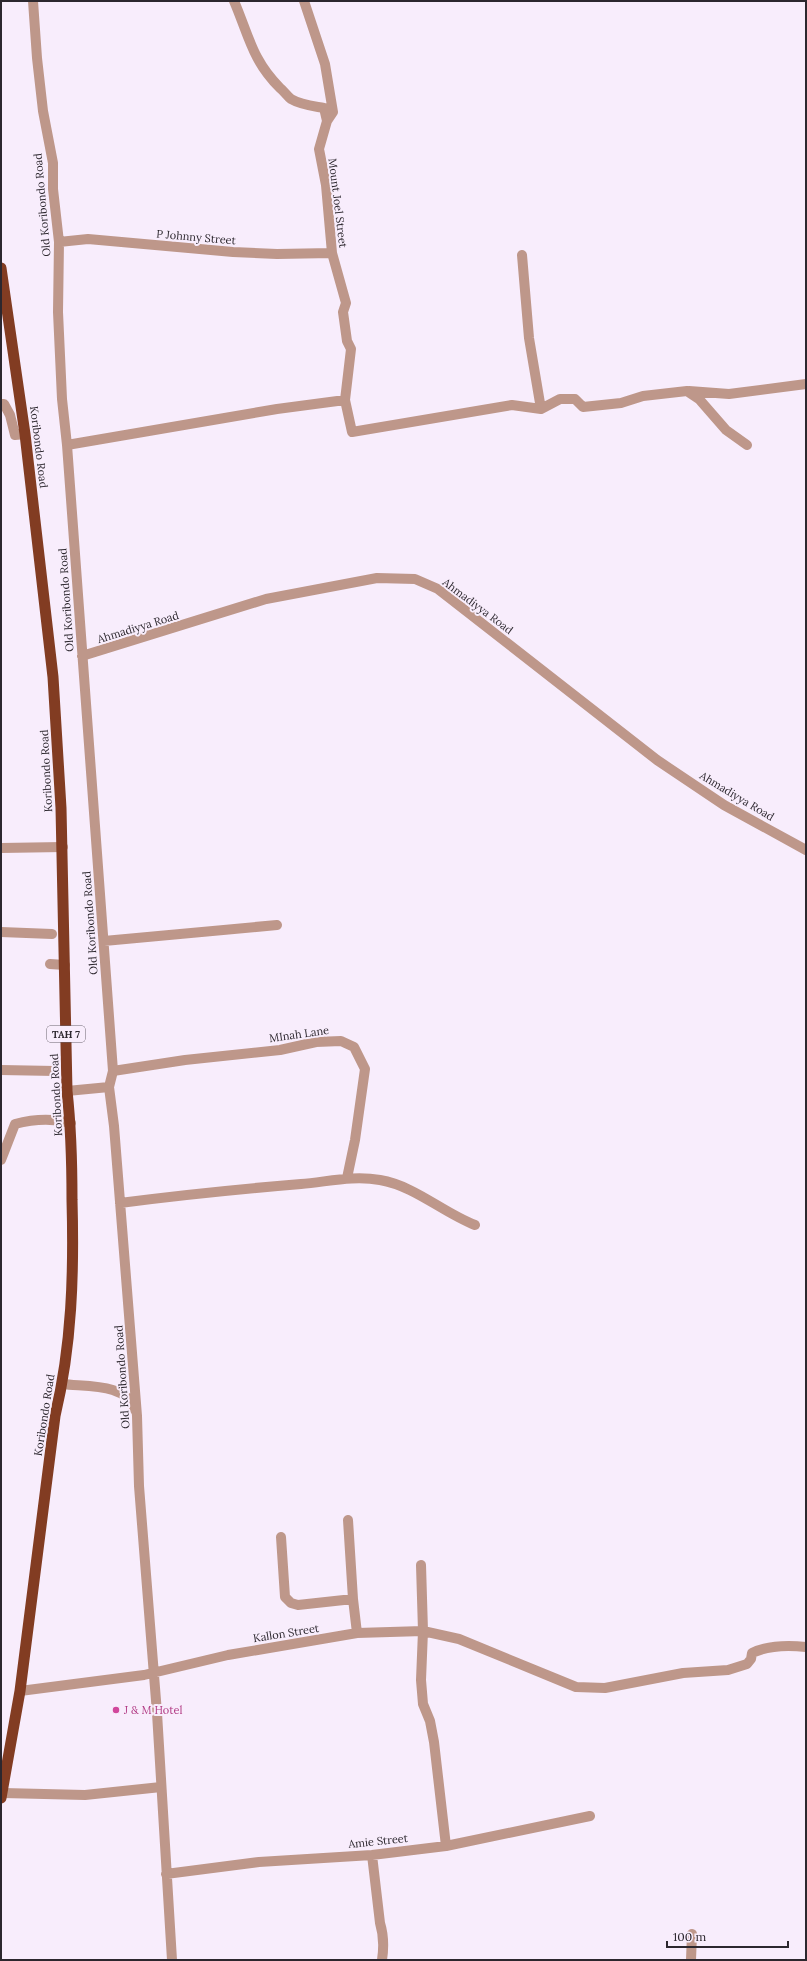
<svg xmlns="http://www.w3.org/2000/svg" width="807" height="1961" font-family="Lora,serif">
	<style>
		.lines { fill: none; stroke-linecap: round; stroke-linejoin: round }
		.minor { stroke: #be978a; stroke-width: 10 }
		.trunk { stroke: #823c22; stroke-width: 11 }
		.hotel-dot { fill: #d1479c; stroke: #f8edfc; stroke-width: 1.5 }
		.labels { text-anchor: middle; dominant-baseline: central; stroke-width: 4; stroke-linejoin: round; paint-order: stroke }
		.shield { fill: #f8edfc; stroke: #69626c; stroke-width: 1 }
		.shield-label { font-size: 10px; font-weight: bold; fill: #2c272e }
		.street-label { font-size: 11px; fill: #2c272e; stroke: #f8edfc }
		.hotel-label { font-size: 11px; fill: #b23c85; stroke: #f8edfc; text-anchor: start }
	</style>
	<rect width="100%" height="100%" fill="#f8edfc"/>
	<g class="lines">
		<!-- minor -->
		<path class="minor" d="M 33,1 L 37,58 L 43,111 L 53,163 L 53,189 L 59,242 L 58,312 L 62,399 L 67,445 L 113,1071 L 109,1087 L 67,1091
			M 234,1 C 249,36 252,60 280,88 C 284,91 287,96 291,99 C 301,105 313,106 324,108 L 327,121 L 319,149 L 326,185 L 332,253 L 346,303 L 343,312 L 347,341 L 351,349 L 345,400
			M 304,1 L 325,64 L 333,112 L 327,121
			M 59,242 L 88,239 L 233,252 L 277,254 L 332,253
			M 522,255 L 529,338 L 541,409
			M 689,391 L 729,394 L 806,384
			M 1,404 L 4,404 L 10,415 L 15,435 L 25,434
			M 67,445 L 277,409 L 345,400 L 352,432 L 512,405 L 541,409 L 560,399 L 575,399 L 583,407 L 621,403 L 643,396 L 687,391 L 699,399 L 726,430 L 747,445
			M 82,656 L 266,599 L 377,578 L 415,579 L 438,589 L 657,760 L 724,805 L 806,850
			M 1,848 L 63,847
			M 1,932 L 52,934
			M 104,941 L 277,925
			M 50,964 L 65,965
			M 1,1070 L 55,1071
			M 113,1071 L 185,1060 L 280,1050 L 316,1042 L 341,1041 L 354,1047 L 365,1069 L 355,1140 L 347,1178
			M 109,1087 L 114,1126 L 137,1416 L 139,1486 L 157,1713 L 172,1960
			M 1,1160 L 15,1124 C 34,1119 52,1118 71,1123
			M 120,1203 C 181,1195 241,1189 301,1184 C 327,1182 353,1175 380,1180 C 415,1186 442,1212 475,1225
			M 63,1384 C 86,1387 127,1383 135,1410
			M 348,1520 L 353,1599 L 357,1633
			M 281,1537 L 285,1597 L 291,1603 L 298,1605 L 353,1599
			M 421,1565 L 423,1631 L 421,1680 L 423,1704 L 430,1721 L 434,1742 L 446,1846
			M 20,1691 L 144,1675 L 228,1655 L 357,1633 L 423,1631 L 459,1639 L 576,1687 L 605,1688 L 683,1673 L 728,1670 L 747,1664 L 751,1659 L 752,1653 C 769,1645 788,1645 806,1647
			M 3,1793 L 85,1795 L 161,1787
			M 372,1855 L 380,1923 C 384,1936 384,1947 382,1960
			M 166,1874 L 259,1862 L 372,1855 L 446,1846 L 590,1816
			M 691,1960 L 692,1934"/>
		<!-- trunk -->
		<path class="trunk" d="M 1,268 L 25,434 L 53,677 L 61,808 L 67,1091 C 71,1127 72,1163 72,1200 C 74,1273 72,1345 55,1416 L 20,1691 L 1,1798"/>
	</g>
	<!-- markers -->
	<circle class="hotel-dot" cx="116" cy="1710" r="4"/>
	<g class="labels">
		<!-- shield labels -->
		<rect class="shield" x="47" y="1026" width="38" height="16" rx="3"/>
		<g class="shield-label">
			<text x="66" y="1034">TAH 7</text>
		</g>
		<!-- street labels -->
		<g class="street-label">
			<text transform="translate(338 203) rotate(83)">Mount Joel Street</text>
			<text transform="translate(42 205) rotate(-95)">Old Koribondo Road</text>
			<text transform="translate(196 237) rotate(5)">P Johnny Street</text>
			<text transform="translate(39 447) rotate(83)">Koribondo Road</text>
			<text transform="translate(66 600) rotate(-94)">Old Koribondo Road</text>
			<text transform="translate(478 606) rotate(37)">Ahmadiyya Road</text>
			<text transform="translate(138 627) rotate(-17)">Ahmadiyya Road</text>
			<text transform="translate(46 771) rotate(-93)">Koribondo Road</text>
			<text transform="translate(737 796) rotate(31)">Ahmadiyya Road</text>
			<text transform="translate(90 923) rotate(-94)">Old Koribondo Road</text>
			<text transform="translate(299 1034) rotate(-8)">MInah Lane</text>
			<text transform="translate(56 1095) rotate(-93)">Koribondo Road</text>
			<text transform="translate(122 1377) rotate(-94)">Old Koribondo Road</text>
			<text transform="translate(44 1415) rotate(-81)">Koribondo Road</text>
			<text transform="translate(286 1633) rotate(-9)">Kallon Street</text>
			<text transform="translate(378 1841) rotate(-6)">Amie Street</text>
		</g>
		<!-- hotel labels -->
		<g class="hotel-label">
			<text x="124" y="1710">J &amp; M Hotel</text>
		</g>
	</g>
	<!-- border -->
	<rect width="807" height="1961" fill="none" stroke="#2c272e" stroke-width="4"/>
	<!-- scale -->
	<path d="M667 1941v6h121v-6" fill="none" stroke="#2c272e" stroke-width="2"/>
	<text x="673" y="1941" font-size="12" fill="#2c272e" stroke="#f8edfc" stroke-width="3" paint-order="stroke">100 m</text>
</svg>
